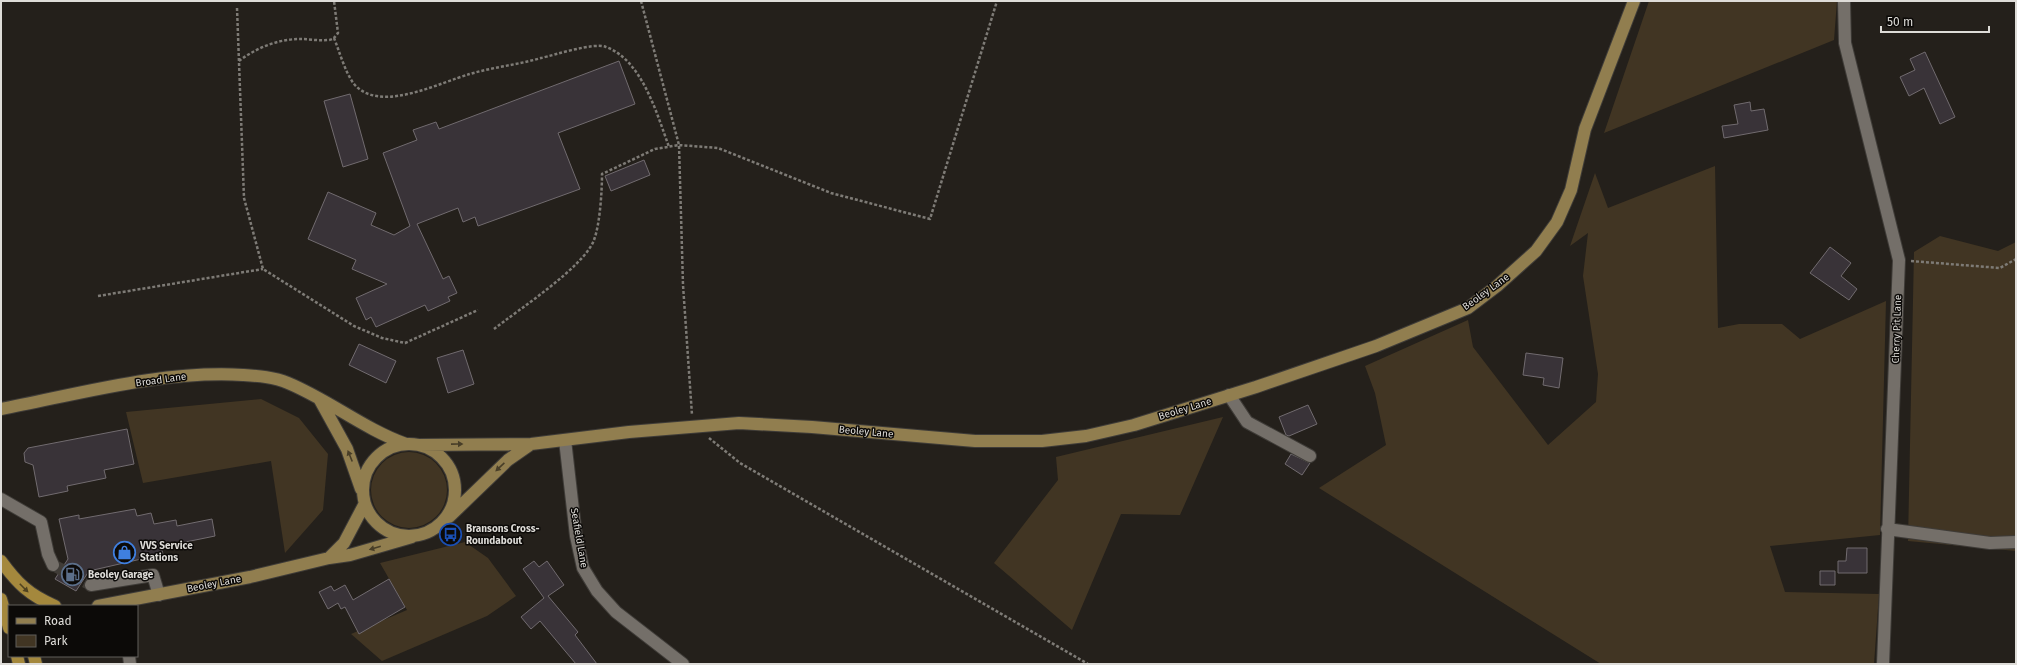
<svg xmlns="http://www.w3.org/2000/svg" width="2017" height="665" font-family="'Fira Sans',sans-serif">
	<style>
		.green { fill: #413523 }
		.building { fill: #393338; stroke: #716b6f }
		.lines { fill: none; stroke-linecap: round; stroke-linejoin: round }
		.minor-tunnel { stroke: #403c37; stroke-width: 12; stroke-dasharray: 12 6; stroke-linecap: butt }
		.minor-casing { stroke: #3f3c38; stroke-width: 14 }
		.major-casing { stroke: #3f3c38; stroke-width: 14 }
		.highway-casing { stroke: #3f3c38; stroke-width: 14 }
		.path { stroke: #7e7b76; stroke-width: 2.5; stroke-dasharray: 3 2; stroke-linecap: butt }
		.minor { stroke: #746f69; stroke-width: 12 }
		.major { stroke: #917e4f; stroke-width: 12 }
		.highway { stroke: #a4883d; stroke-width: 12 }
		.oneway { fill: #483e28 }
		.oneway2 { fill: #504320 }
		.labels { text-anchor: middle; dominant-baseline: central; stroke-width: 3; stroke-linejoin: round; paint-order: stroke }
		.street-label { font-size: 10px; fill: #dedcd8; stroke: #0c0a08 }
		.poi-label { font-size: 10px; font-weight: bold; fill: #dedcd8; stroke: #0c0a08; text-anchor: start }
	</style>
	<rect width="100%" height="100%" fill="#24201b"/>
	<!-- green -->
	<path class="green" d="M 1649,1 L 1837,1 L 1834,40 L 1604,133 Z
		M 1715,166 L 1718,328 L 1739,324 L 1782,324 L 1800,339 L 1886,301 L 1880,535 L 1770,546 L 1785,592 L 1879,594 L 1874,664 L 1601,664 L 1319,488 L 1386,445 L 1375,393 L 1365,366 L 1468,320 L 1473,347 L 1548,445 L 1596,402 L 1598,374 L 1583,276 L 1588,233 L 1570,246 L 1595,173 L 1608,208 Z
		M 1940,236 L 1998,251 L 2016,242 L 2016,551 L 1908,541 L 1914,252 Z
		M 261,399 L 299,418 L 328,454 L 323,510 L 285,553 L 271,461 L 143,483 L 126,412 Z
		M 1223,417 L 1180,515 L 1121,514 L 1072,630 L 994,563 L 1058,480 L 1056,457 Z
		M371 490a38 38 0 1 1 76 0a38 38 0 1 1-76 0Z
		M 465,542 L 488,558 L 516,596 L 487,616 L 382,661 L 351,634 L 407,610 L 380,563 Z"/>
	<!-- building -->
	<path class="building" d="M 1925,52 L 1955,117 L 1940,124 L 1924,88 L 1909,96 L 1900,77 L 1915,70 L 1910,59 Z
		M 619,61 L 635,104 L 558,133 L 580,189 L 478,226 L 475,217 L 463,222 L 458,208 L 417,224 L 443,279 L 449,276 L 457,293 L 448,297 L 450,301 L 428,311 L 425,305 L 376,327 L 371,317 L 366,320 L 356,298 L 387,284 L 352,269 L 356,260 L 308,239 L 328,192 L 376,213 L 371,225 L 394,235 L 410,226 L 383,153 L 417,140 L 413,130 L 436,122 L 439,129 Z
		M 350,94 L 368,159 L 343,167 L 324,101 Z
		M 1750,102 L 1751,111 L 1764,109 L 1768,130 L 1724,138 L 1722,126 L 1738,124 L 1734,105 Z
		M 644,160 L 650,175 L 611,191 L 605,176 Z
		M 1830,247 L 1851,263 L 1841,276 L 1857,289 L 1849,300 L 1810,273 Z
		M 359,344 L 396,361 L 386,383 L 349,365 Z
		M 463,350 L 474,384 L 448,393 L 437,358 Z
		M 1526,353 L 1563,358 L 1559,388 L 1543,385 L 1544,378 L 1523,375 Z
		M 1308,405 L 1317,424 L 1289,436 L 1286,435 L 1279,417 Z
		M 127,429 L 134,464 L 104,470 L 106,478 L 67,486 L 68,491 L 39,497 L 33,465 L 25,462 L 24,453 L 28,448 Z
		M 1291,454 L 1310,463 L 1302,475 L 1285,464 Z
		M 135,509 L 137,516 L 151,513 L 154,524 L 176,520 L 177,526 L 212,519 L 215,536 L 161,547 L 163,554 L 89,571 L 76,591 L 55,579 L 68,559 L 59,519 L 79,515 L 79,519 Z
		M 1847,548 L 1867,548 L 1867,573 L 1838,573 L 1838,561 L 1846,561 Z
		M 534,561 L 539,567 L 547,561 L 564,585 L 548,596 L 578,632 L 575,635 L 597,664 L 576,664 L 540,621 L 531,629 L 521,617 L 544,598 L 523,569 Z
		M 1820,571 L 1835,571 L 1835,585 L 1820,585 Z
		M 389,579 L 405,607 L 359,634 L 345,607 L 341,609 L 338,603 L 328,609 L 319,592 L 331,586 L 334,591 L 345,585 L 353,600 Z"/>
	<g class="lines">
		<!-- minor-tunnel -->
		<path class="minor-tunnel" d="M 53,565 L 91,585"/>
		<defs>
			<path id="minor" d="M 1844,1 L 1845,43 L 1899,260 L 1883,664
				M 1229,395 L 1247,422 L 1310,456
				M 565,440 L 576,536 L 583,568 L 597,591 L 616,612 L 683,664
				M 1,499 L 41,522 L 48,554 L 53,565
				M 1887,529 L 1990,543 L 2016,542
				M 91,585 L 153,575 L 159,595
				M 129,656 L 130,664"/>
			<path id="major" d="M 320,400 L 347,449 L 361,489
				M 1,409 C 79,394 163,370 243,375 C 258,376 274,377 288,383 C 329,400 364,429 406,444
				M363 490a46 46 0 1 1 92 0a46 46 0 1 1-92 0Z
				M 418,445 L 531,444 L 629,432 L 739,423 L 812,427 L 975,441 L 1042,441 L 1086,436 L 1134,425 L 1256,387 L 1376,346 L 1468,308 L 1497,286 L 1536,251 L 1557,222 L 1571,190 L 1585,129 L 1634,1
				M 449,517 L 508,460 L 531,444
				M 329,558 L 344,543 L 364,505
				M 98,606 L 250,577 L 329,558 L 350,555 L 412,537"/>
			<path id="highway" d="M 1,561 C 17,583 29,595 55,606
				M 1,599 L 9,628
				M 17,656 L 19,664
				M 34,656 L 36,664"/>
		</defs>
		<!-- minor casing -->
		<use href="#minor" class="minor-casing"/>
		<!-- major casing -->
		<use href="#major" class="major-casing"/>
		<!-- highway casing -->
		<use href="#highway" class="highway-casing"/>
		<!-- path -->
		<path class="path" d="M 641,1 L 679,145 L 683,285 L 692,415
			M 237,8 L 244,198 L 263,269 L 354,326 L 382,338 L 405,343 L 478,310
			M 334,38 C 339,50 347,79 357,87 C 384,112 441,82 470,74 C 493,67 517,65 541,58 C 555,55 594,42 606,47 C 642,60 657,114 669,147
			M 239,61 C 256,48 278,39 300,39 C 309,39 319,41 328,40 C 333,40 335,37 338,33 L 334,1
			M 1911,261 L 2000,268 L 2016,259
			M 98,296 L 263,269
			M 494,329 C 518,310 584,267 594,240 C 600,224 602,191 602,174 L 655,149 L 679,145 L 718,148 L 831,193 L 930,219 L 997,1
			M 709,438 L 740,463 L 1088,664"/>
		<!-- minor -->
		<use href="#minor" class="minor"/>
		<!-- major -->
		<use href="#major" class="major"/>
		<!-- highway -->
		<use href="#highway" class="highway"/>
	</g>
	<!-- one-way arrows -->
	<defs><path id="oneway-solid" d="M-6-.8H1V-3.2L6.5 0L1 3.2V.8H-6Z"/></defs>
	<g class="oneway">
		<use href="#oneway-solid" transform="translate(457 444) rotate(-1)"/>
		<use href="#oneway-solid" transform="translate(350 456) rotate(-112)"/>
		<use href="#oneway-solid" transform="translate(500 467) rotate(137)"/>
		<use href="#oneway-solid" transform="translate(375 548) rotate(164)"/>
	</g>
	<use class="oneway2" href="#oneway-solid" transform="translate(24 588) rotate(45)"/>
	<!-- icons -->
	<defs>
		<symbol id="bus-ring" viewBox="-11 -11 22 22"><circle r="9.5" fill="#0c0a08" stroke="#1a4fb4" stroke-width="1.5"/><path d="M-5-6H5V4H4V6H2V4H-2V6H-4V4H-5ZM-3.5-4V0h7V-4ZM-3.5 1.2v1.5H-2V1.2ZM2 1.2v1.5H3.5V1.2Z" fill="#1a4fb4"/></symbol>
		<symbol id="shop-ring" viewBox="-11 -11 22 22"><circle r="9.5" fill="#0c0a08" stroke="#3f7fe0" stroke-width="1.5"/><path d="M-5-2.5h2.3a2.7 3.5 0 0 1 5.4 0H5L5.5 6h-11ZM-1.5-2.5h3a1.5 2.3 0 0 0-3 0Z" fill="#3f7fe0"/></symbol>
		<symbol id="fuel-ring" viewBox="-11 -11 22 22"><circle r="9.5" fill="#0c0a08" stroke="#5c6f8a" stroke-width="1.5"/><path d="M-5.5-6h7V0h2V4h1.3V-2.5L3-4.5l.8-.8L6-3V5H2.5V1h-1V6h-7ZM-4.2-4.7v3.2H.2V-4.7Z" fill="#5c6f8a"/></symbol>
	</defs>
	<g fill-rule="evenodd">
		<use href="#bus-ring" x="438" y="522" width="25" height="25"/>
		<use href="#shop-ring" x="112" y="540" width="25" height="25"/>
		<use href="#fuel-ring" x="60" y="562" width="25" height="25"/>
	</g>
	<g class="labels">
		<!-- street labels -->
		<g class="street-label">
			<text transform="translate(1486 292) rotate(-36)">Beoley Lane</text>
			<text transform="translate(1897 329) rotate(-88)">Cherry Pit Lane</text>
			<text transform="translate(161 380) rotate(-8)">Broad Lane</text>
			<text transform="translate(1185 409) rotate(-17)">Beoley Lane</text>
			<text transform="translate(866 432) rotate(5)">Beoley Lane</text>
			<text transform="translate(579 538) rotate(80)">Seafield Lane</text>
			<text transform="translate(214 584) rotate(-11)">Beoley Lane</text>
		</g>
		<!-- poi labels -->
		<g class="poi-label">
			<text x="466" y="529">Bransons Cross-<tspan x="466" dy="12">Roundabout</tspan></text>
			<text x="140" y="546">VVS Service<tspan x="140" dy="12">Stations</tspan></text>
			<text x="88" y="575">Beoley Garage</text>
		</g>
	</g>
	<!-- border -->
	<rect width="2017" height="665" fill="none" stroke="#dedcd8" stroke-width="4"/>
	<!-- legend -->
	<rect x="8" y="605" width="130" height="52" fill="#0c0a08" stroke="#605e5b"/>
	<rect x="16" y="618" width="20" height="6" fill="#917e4f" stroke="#605e5b"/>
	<text x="44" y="625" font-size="12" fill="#dedcd8">Road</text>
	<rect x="16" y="635" width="20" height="12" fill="#413523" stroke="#605e5b"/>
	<text x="44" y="645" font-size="12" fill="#dedcd8">Park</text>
	<!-- scale -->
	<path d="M1881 26v6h108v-6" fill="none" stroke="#dedcd8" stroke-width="2"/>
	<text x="1887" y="26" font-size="12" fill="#dedcd8" stroke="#0c0a08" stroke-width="3" paint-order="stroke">50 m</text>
</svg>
